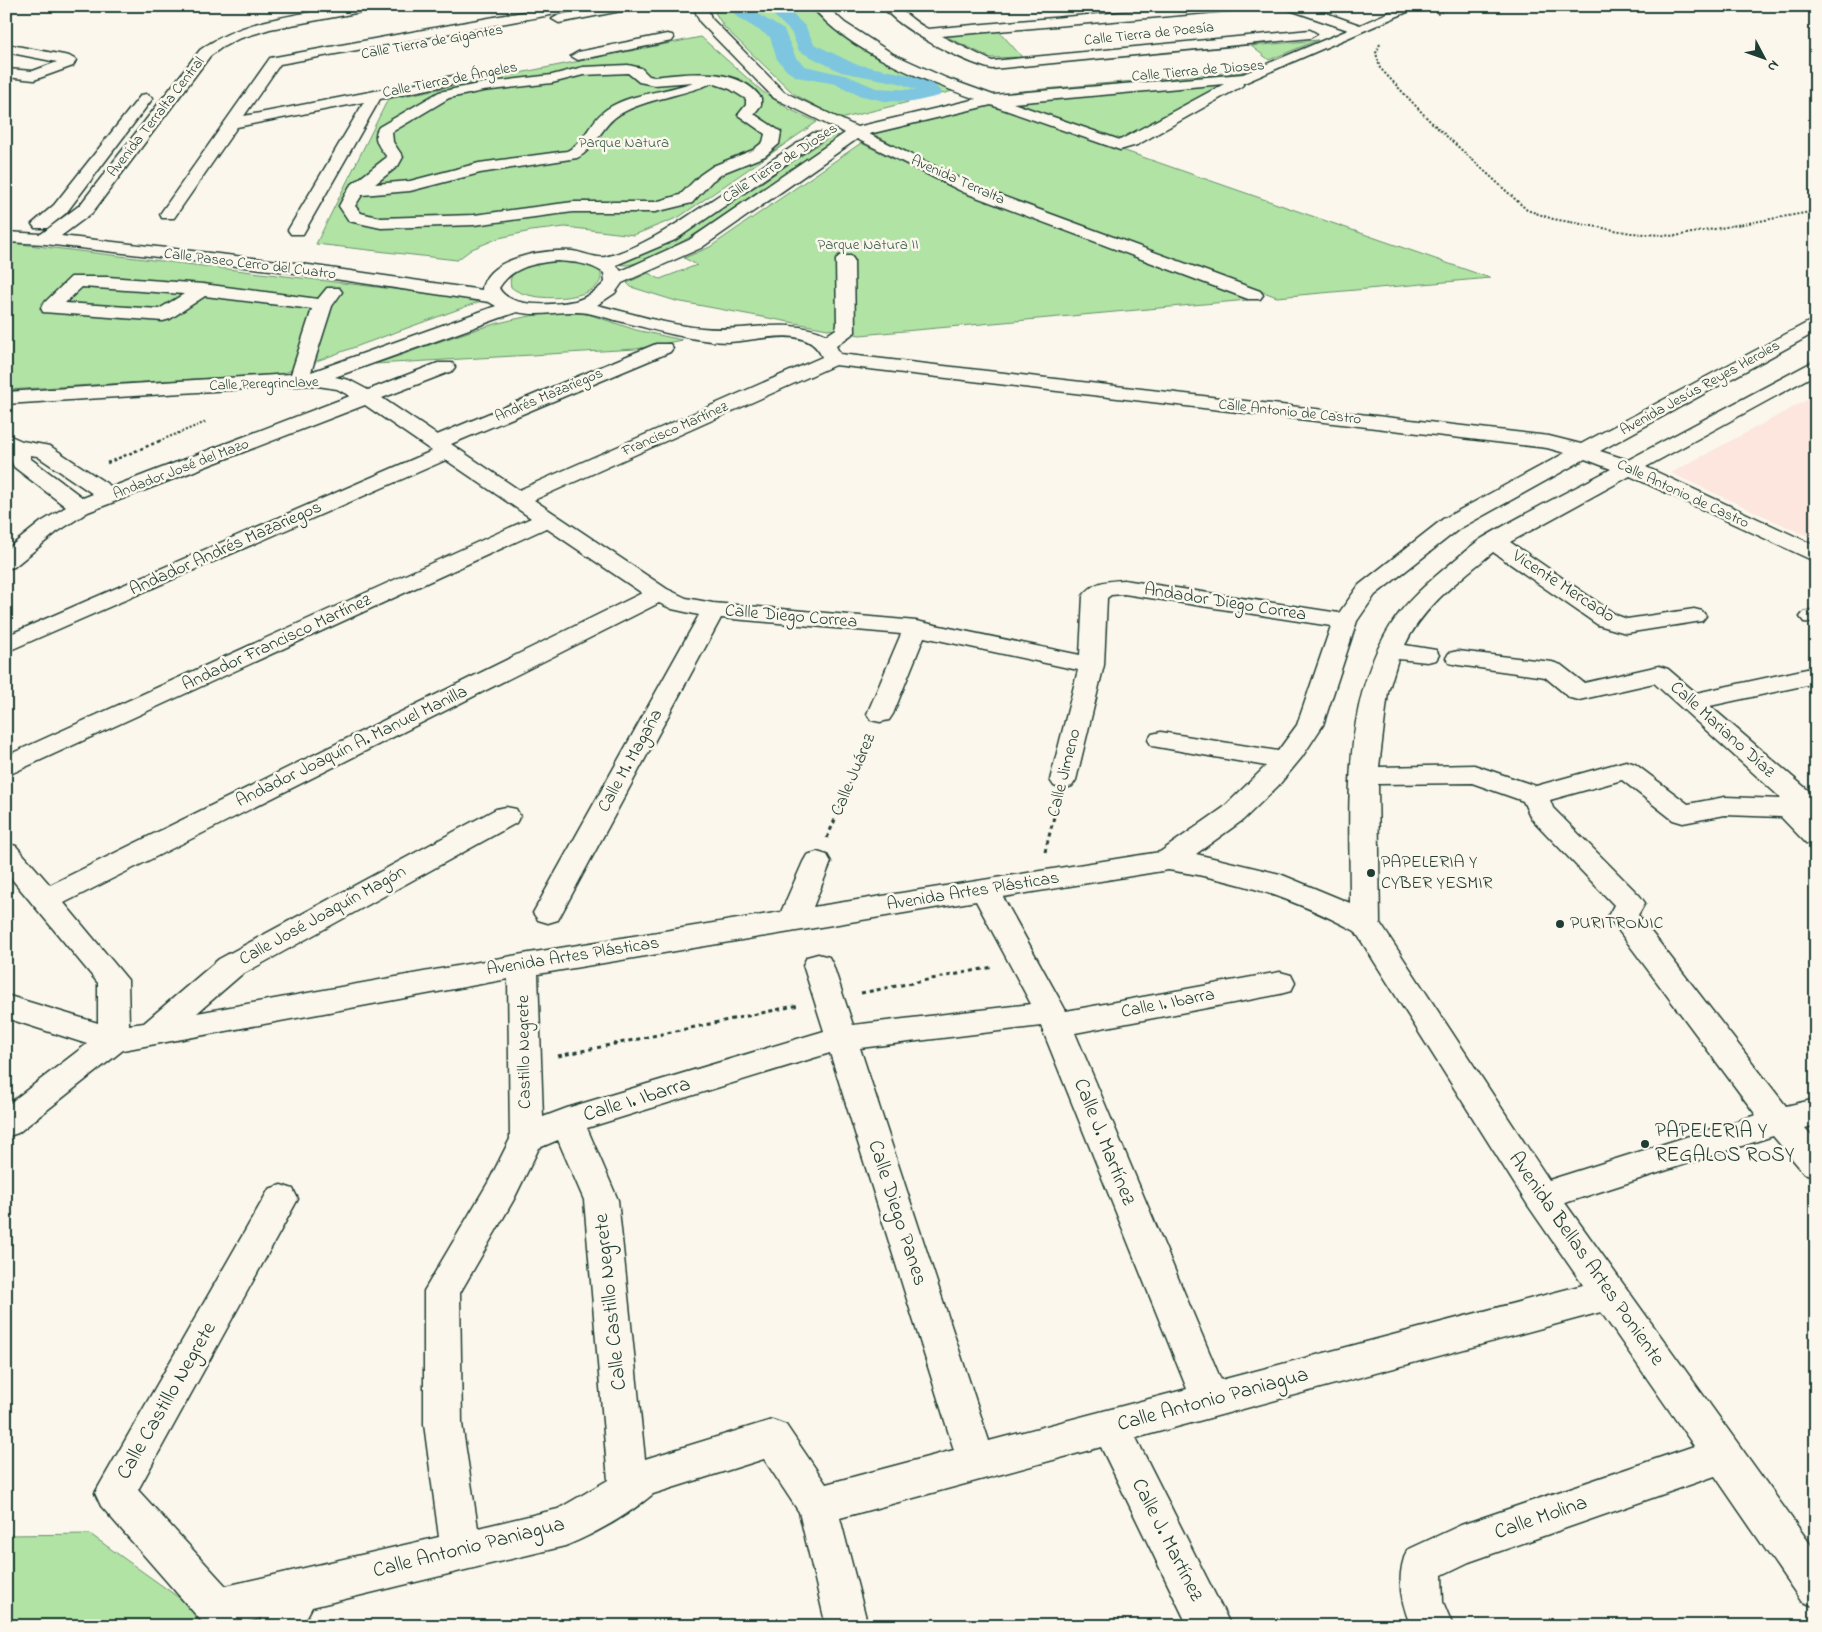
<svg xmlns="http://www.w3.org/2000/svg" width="1822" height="1632" font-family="'Indie Flower',sans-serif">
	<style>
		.built { fill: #fce6de }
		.green { fill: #b0e3a4; stroke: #68906c }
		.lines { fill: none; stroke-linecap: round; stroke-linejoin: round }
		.canal { fill: #7ec6df; fill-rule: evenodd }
		.minor-casing { stroke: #1f3d34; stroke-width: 3 }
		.path-far2 { stroke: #1f3d34; stroke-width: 2; stroke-dasharray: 2 2; stroke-linecap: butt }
		.path-far1 { stroke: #1f3d34; stroke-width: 2.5; stroke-dasharray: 3 3; stroke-linecap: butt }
		.path { stroke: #1f3d34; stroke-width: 3; stroke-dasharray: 4 4; stroke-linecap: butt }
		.minor { fill: #fbf7ec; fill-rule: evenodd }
		.poi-dot { fill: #1f3d34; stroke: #fbf7ec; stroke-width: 2 }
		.labels { text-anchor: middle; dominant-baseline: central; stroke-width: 5; stroke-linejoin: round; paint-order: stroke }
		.far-street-label { font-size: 15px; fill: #1f3d34; stroke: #fbf7ec }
		.far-park-label { font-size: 15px; fill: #3c5e4a; stroke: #fbf7ec }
		.street-label { font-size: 18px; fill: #1f3d34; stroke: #fbf7ec }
		.poi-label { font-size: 18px; fill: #1f3d34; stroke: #fbf7ec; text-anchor: start }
		.near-street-label { font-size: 21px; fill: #1f3d34; stroke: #fbf7ec }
		.near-poi-label { font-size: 21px; fill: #1f3d34; stroke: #fbf7ec; text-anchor: start }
	</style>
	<rect width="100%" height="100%" fill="#fbf7ec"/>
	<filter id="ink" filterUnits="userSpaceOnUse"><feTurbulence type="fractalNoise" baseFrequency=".02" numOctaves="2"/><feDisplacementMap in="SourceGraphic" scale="10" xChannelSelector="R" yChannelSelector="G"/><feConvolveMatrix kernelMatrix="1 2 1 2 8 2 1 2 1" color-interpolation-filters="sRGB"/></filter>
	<g filter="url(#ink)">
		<!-- built -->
		<path class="built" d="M 1816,395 L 1816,540 L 1671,473 Z"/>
		<!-- green -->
		<path class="green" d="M 711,6 L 807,6 C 854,48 895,67 953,91 L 840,119 L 794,94 L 724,27 Z
			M 998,30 L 1022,57 L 991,58 L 947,37 L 948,35 Z
			M 701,37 L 763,92 L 789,109 L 817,122 L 679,217 L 634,235 L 565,227 L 531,231 L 499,238 L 472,249 L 457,260 L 316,244 L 388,99 Z
			M 1318,40 L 1269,60 L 1251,46 Z
			M 1245,71 L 1251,72 L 1006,95 L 1011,92 Z
			M 1227,82 L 1120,142 L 1012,103 Z
			M 993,105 L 1490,278 L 1277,297 L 976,186 L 873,134 Z
			M 838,135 L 839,137 C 809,158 647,277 620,264 L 676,240 L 831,136 Z
			M 861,143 L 959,191 L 1248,300 L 860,335 L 676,301 L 631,287 L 627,283 L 648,273 L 660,279 L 697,265 L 684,258 L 710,247 Z
			M 12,243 L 484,300 L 281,374 L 6,390 L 6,251 Z
			M 574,259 L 600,270 C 612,301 530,305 511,287 C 503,260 558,260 574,259 Z
			M 559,312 L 588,314 L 636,330 L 682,340 L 636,349 L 375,364 C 435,344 495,318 559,312 Z
			M 90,1534 L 210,1620 L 268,1624 L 6,1626 L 8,1535 Z"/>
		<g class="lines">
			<!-- canal -->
			<path class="canal" d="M 738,6 L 756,6 L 753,11 L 784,30 L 796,58 L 805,66 L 848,76 L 876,88 L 916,90 L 899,83 L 841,72 L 799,51 L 791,32 L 768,10 L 771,6 L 790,6 L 787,9 L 805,26 L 814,44 L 855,64 L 920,77 L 930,81 L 942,92 L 939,96 L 913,102 L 884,101 L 858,95 L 836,84 L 797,77 L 787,71 L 777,59 L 770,37 L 737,17 L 734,13 Z"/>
			<defs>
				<path id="minor" d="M 348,6 L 378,6 L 372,10 L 270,29 L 238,39 L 221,48 L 210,56 L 92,213 L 61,236 L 288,262 L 482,290 C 485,257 547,249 572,251 C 582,252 597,259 605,257 C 645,247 679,222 712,200 C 746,177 780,155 813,133 L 825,133 L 827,136 L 675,240 L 616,265 L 621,271 L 689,240 L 845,133 L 774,98 L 700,22 L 693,6 L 707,6 L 711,18 L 784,92 L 857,127 L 976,99 C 925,81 845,50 812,6 L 826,6 L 845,23 L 893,54 L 946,78 L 993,95 L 1243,74 L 1348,30 L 1287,9 L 1286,6 L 1306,6 L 1360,25 L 1403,6 L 1421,6 L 1244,83 L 1242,86 L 1137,145 L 1120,150 L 991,105 L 869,134 L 975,186 L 1260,291 L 1263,295 L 1260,299 L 1248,299 L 963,192 L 857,139 L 701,248 L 622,283 L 615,293 L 597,305 C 631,313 667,325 702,328 C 743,333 788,316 827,335 L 836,329 L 837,325 L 836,260 L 839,256 L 851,256 L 854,260 L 855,332 L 836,346 L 840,354 L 1549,436 L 1581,444 L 1816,318 L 1816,332 L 1600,451 L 1628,460 L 1816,360 L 1816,374 L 1646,467 L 1816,546 L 1816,562 L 1630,476 L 1510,542 L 1616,615 L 1627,619 L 1694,609 L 1702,611 L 1706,616 L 1702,621 L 1626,633 L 1598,625 L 1493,552 C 1460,580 1424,605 1405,645 L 1436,650 L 1439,655 L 1436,660 L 1427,662 L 1398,659 L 1388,692 L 1379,767 L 1474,765 L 1536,786 L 1626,761 L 1635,764 L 1688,804 L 1725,797 L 1782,799 L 1654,683 L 1579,700 L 1570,698 L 1545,677 L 1458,665 L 1449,663 L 1446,658 L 1449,653 L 1458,651 L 1552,662 L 1561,665 L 1584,683 L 1659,666 L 1668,669 L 1696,693 L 1816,667 L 1816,683 L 1710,706 L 1816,797 L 1816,815 L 1812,815 L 1816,819 L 1816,845 L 1806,843 L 1781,817 L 1725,815 L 1683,823 L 1673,820 L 1622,780 L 1550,800 L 1553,808 L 1640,896 L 1645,903 L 1638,915 L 1786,1106 L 1816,1099 L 1816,1125 L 1805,1128 L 1816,1140 L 1816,1177 L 1804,1173 L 1773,1136 L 1565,1203 L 1816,1552 L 1816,1607 L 1801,1601 L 1715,1476 L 1469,1562 L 1442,1575 L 1443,1602 L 1453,1626 L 1411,1626 C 1400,1601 1396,1575 1407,1550 L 1461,1525 L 1694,1446 L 1601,1312 L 1136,1438 L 1231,1626 L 1188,1626 L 1101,1447 L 840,1518 L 868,1626 L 826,1626 L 799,1512 L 764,1459 L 653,1494 C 628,1515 595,1534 565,1546 L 312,1607 L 302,1626 L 259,1626 L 262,1618 C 243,1623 222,1630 203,1623 L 101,1506 L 95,1493 L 269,1189 L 281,1185 L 293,1189 L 298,1199 L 138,1490 L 226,1586 L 439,1537 L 424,1424 L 424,1291 L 489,1181 L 510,1139 L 508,979 L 123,1050 L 18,1133 L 6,1137 L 6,1106 L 87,1044 L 6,1018 L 6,995 L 98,1023 L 98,983 L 6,872 L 6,843 L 16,846 L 50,885 L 642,593 L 546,528 L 6,776 L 6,756 L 531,518 L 446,460 L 6,652 L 6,636 L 432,451 L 365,405 L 88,512 L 57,532 L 14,567 L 6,569 L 6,550 L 41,522 L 66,507 L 14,467 L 6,450 L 6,434 L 22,441 L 50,446 L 112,487 L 350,396 L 337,389 L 311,385 L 6,404 L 6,392 L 291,374 L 312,309 L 205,296 L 170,319 L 163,321 L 43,312 L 41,308 L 43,304 L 71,277 L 108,277 L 203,284 L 318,299 L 327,288 L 339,288 L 342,292 L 332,306 L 311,372 L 496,306 L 489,302 L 288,272 L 45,244 L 6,242 L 6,232 L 41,234 L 80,205 L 200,50 C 243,19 298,15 348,6 ZM 1224,84 L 1120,140 L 1013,103 ZM 557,261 C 574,262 589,263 604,273 L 605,282 C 598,290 586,298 575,301 C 556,305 509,309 499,288 C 512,267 534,263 557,261 ZM 82,287 L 184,294 L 159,309 L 65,303 ZM 517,312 C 538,317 556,311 577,312 C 589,312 603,317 615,320 C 652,329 689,341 728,342 C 757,342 807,322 822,357 L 519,490 L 451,444 L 670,352 L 673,348 L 670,344 L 656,344 L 437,435 L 382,398 L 452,371 L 455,367 L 452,363 L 438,363 L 368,390 L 349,380 L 335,377 ZM 835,365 L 1547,448 L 1565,453 L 1443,519 L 1359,585 L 1339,613 L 1124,580 C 1107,581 1094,581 1083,596 L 1080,655 L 916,621 L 713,603 L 686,598 L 667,589 L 534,500 ZM 30,455 L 37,456 L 93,494 L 83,498 L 31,459 ZM 1585,459 L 1611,469 C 1568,492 1523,514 1481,539 C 1468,548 1455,560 1443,570 C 1424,586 1404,604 1391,625 C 1340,705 1350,812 1350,903 L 1280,874 L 1196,854 L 1243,820 L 1278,786 L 1302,757 L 1323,725 L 1357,621 L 1375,595 L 1459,529 ZM 1124,594 L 1331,626 L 1297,725 L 1278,751 L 1161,732 L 1152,734 L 1148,740 L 1152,746 L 1266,766 L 1223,808 L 1160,852 L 813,907 L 831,862 L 827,855 L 817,852 L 807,855 L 803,862 L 781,912 L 523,954 L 197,1013 L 241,975 L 516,823 L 520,816 L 516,809 L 506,807 L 496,809 L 219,959 L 144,1023 L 129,1025 L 128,980 L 64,903 L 659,603 L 672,609 L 699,615 L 533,913 L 538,920 L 548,923 L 558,920 L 721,618 L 901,634 L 867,714 L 871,720 L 880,722 L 889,720 L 893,714 L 924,637 L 1078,670 L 1050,780 L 1054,786 L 1063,789 L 1072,786 L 1076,780 L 1104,665 L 1107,598 L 1111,595 ZM 1472,783 L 1523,801 L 1531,818 L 1614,905 L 1608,916 L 1613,923 L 1756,1115 L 1549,1180 L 1380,923 L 1378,784 ZM 1168,870 C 1237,880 1293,898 1355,931 L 1529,1207 L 1583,1285 L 1221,1380 L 1075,1033 L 1280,994 L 1291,991 L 1295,983 L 1291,975 L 1280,972 L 1066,1011 L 1003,897 ZM 976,901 L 1031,1004 L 853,1025 L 833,965 L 829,957 L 818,954 L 807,957 L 803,965 L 824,1031 L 567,1108 L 543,1117 L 538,974 ZM 1041,1026 L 1187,1389 L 989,1441 L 860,1048 ZM 830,1053 L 954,1450 L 826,1484 L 786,1425 L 772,1420 L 645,1459 L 618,1200 L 587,1128 ZM 558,1140 L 584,1200 L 608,1480 L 558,1509 L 478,1528 L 462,1424 L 460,1293 L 513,1201 L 539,1148 Z
					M 555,6 L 584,6 L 578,10 L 280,64 L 244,116 L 458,75 L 465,79 L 458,83 L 380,99 L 303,234 L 291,234 L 288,230 L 364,102 L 237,127 L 174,218 L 162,218 L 160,214 L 270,58 Z
					M 604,6 L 632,6 L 626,10 L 559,23 L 552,19 L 559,15 Z
					M 882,6 C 904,6 908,19 928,29 L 1190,6 L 1245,6 L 1239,10 L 941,36 L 992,61 L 1310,30 L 1317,34 L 1310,38 L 992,69 C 963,62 900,30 882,6 Z
					M 667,34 L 672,35 L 674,38 L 672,41 L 578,60 L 571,56 L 578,52 Z
					M 6,44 L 69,56 L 76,60 L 73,66 L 34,80 L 6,77 L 6,69 L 33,71 L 57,62 L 6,52 Z
					M 628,65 L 641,68 L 649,76 L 654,77 C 687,73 739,66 761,98 L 761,105 L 754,114 L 781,132 L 779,144 L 765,156 L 725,172 L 712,181 L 692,203 L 655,212 L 573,212 L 474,225 L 381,228 L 349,221 L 339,206 L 350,186 L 387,157 C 380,148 371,138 379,127 L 439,92 L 483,83 L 552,75 L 583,67 ZM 628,73 L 639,82 L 654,85 L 693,82 C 665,93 633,92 607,109 C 590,120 585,143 567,151 L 479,163 L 410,181 L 375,184 L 398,166 L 403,157 L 393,142 L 392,132 L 449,98 L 483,91 L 552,83 L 583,75 ZM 712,83 L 730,89 L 746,99 L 746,105 L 738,115 L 765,134 L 763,142 L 753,150 L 713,166 L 700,175 L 680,195 L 655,202 L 573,202 L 474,215 L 381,218 L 361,213 L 355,206 L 362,195 L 410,191 L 480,173 L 577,158 C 596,149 601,125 620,114 C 648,98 683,96 712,83 Z
					M 146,94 L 153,98 L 66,213 L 47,228 L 35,228 L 32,224 L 54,205 L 141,95 Z
					M 1816,609 L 1816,623 L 1804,622 L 1800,617 L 1804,612 Z"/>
			</defs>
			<!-- minor casing -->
			<use href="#minor" class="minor-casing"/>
			<!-- path-far2 -->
			<path class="path-far2" d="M 1437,14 L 1454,6
				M 1380,44 L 1376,53 L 1380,68 L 1429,120 L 1527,210 L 1553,219 L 1631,233 L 1675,236 L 1816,211
				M 159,441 L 206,422"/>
			<!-- path-far1 -->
			<path class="path-far1" d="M 107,463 L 162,440
				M 864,751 L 870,738"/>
			<!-- path -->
			<path class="path" d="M 827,838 L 865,750
				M 1045,852 L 1057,805
				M 861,993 L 993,967
				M 558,1056 L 799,1005"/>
			<!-- minor -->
			<use href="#minor" class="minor"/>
		</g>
	</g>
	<!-- markers -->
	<g class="poi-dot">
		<circle cx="1371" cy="873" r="5"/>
		<circle cx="1560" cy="924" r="5"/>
		<circle cx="1645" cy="1144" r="5"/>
	</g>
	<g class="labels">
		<!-- far-street labels -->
		<g class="far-street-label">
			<text transform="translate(1149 34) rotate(-6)">Calle Tierra de Poesía</text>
			<text transform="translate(432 42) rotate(-10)">Calle Tierra de Gigantes</text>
			<text transform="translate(1198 71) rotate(-5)">Calle Tierra de Dioses</text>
			<text transform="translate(450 80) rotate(-11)">Calle Tierra de Ángeles</text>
			<text transform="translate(156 117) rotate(-52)">Avenida Terralta Central</text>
			<text transform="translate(780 163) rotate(-33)">Calle Tierra de Dioses</text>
			<text transform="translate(958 180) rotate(24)">Avenida Terralta</text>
			<text transform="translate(250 264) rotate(7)">Calle Paseo Cerro del Cuatro</text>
			<text transform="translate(264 384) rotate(-2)">Calle Peregrinclave</text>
			<text transform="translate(1700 388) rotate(-29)">Avenida Jesús Reyes Heroles</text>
			<text transform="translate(549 395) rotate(-23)">Andrés Mazariegos</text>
			<text transform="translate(1290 412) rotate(6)">Calle Antonio de Castro</text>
			<text transform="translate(675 429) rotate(-24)">Francisco Martínez</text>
			<text transform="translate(181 469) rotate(-21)">Andador José del Mazo</text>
			<text transform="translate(1683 494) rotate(25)">Calle Antonio de Castro</text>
		</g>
		<!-- far-park labels -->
		<g class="far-park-label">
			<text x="624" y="143">Parque Natura</text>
			<text x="868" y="245">Parque Natura II</text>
		</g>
		<!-- street labels -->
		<g class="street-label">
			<text transform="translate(226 549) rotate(-24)">Andador Andrés Mazariegos</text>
			<text transform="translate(1563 587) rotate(33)">Vicente Mercado</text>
			<text transform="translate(1225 603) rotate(9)">Andador Diego Correa</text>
			<text transform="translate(791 617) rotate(5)">Calle Diego Correa</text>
			<text transform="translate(277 643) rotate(-25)">Andador Francisco Martínez</text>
			<text transform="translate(1722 730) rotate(42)">Calle Mariano Díaz</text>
			<text transform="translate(352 747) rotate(-26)">Andador Joaquín A. Manuel Manilla</text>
			<text transform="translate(631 761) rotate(-61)">Calle M. Magaña</text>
			<text transform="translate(1065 773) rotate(-76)">Calle Jimeno</text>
			<text transform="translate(854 775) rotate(-67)">Calle Juárez</text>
			<text transform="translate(973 892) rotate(-9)">Avenida Artes Plásticas</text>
			<text transform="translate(323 916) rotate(-29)">Calle José Joaquín Magón</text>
			<text transform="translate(573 957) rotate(-9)">Avenida Artes Plásticas</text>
			<text transform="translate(1168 1004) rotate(-11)">Calle I. Ibarra</text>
			<text transform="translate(525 1052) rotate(-91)">Castillo Negrete</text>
		</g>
		<!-- poi labels -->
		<g class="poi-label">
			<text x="1381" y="863">PAPELERIA Y<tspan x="1381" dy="21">CYBER YESMIR</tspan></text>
			<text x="1570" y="924">PURITRONIC</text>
		</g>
		<!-- near-street labels -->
		<g class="near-street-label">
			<text transform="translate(637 1100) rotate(-17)">Calle I. Ibarra</text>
			<text transform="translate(1104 1142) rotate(68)">Calle J. Martínez</text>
			<text transform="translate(897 1213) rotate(72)">Calle Diego Panes</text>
			<text transform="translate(1586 1259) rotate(55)">Avenida Bellas Artes Poniente</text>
			<text transform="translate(611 1302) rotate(-96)">Calle Castillo Negrete</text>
			<text transform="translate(1213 1400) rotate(-15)">Calle Antonio Paniagua</text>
			<text transform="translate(167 1401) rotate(-60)">Calle Castillo Negrete</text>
			<text transform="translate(1541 1518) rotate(-19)">Calle Molina</text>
			<text transform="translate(1167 1540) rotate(63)">Calle J. Martínez</text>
			<text transform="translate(469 1548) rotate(-14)">Calle Antonio Paniagua</text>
		</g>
		<!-- near-poi labels -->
		<g class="near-poi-label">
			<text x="1655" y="1132">PAPELERIA Y<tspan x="1655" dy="24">REGALOS ROSY</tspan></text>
		</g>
	</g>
	<!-- margin -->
	<rect width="1822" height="1632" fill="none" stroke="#fbf7ec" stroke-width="25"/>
	<rect x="12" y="12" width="1797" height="1607" fill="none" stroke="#1f3d34" stroke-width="2" filter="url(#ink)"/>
	<!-- north arrow -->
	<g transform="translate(1764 58) rotate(131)" stroke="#fbf7ec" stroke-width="4" paint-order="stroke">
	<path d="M0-4L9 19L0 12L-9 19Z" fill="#1f3d34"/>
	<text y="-8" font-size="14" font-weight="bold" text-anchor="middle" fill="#1f3d34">N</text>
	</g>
</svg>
